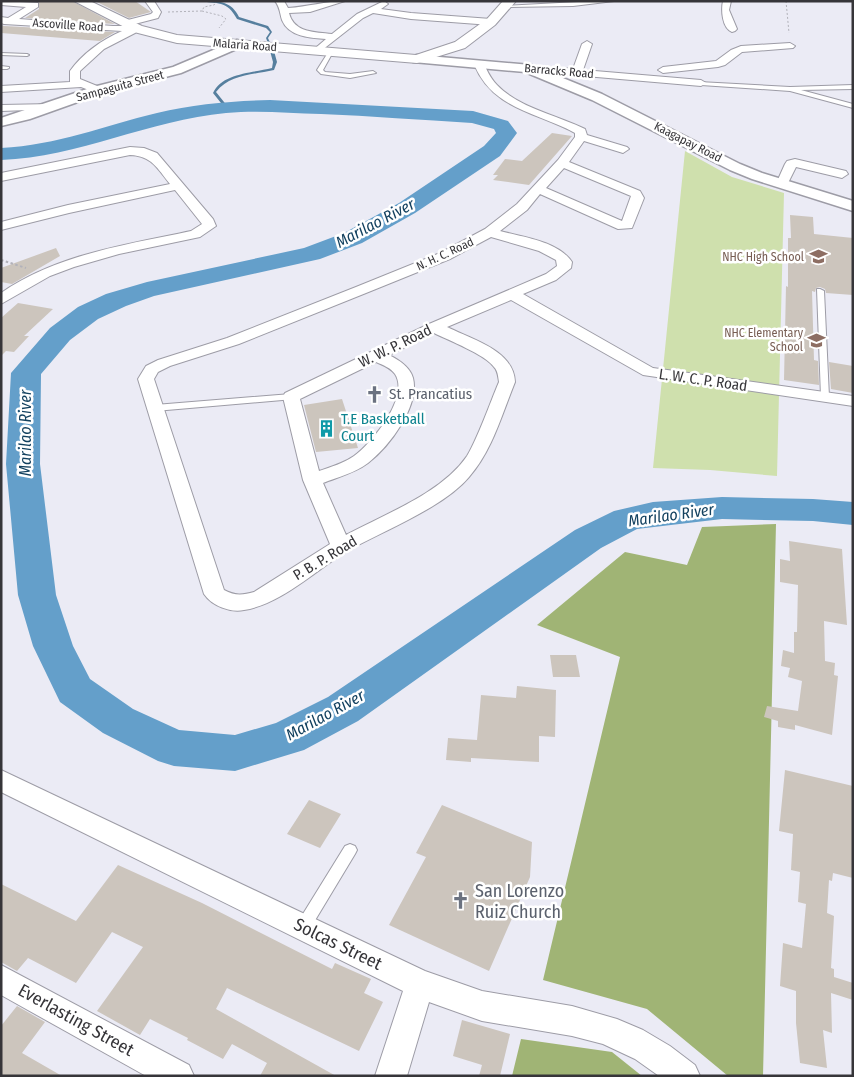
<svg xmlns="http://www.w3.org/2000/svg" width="854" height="1077" font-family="'Fira Sans Condensed',sans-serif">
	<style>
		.green { fill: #cfe0ad }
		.forest { fill: #a0b475 }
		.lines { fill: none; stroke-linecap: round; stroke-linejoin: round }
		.stream { fill: #567f9e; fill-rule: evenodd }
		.river { fill: #649fca; fill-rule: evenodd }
		.building { fill: #ccc5bd }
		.service-casing { stroke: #9d9ca6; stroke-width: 2 }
		.minor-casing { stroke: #9d9ca6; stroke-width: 2 }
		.tertiary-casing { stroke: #9d9ca6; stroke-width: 3 }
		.secondary-casing { stroke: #9d9ca6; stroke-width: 2 }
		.path-far1 { stroke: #b2b2ba; stroke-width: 1; stroke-dasharray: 2 2; stroke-linecap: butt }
		.path { stroke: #b2b2ba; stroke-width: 2; stroke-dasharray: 2.5 2.5; stroke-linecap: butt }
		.service { fill: #fff; fill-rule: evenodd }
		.minor { fill: #fff; fill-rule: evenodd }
		.tertiary { fill: #fff; fill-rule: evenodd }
		.secondary { fill: #fff; fill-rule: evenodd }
		.labels { text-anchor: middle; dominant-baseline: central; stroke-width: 5; stroke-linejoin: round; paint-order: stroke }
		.far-street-label { font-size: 12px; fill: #363539; stroke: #fff }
		.far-education-label { font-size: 12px; fill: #785e54; stroke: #fff; text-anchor: end }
		.street-label { font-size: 15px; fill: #363539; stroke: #fff }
		.worship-label { font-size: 15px; fill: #5b616d; stroke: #fff; text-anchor: start }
		.culture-label { font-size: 15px; fill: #0d838f; stroke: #fff; text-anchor: start }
		.water-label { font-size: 16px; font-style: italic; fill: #13415f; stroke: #fff }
		.near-worship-label { font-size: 18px; fill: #5b616d; stroke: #fff; text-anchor: start }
		.near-street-label { font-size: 18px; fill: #363539; stroke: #fff }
	</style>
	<rect width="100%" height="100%" fill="#ebebf5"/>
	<!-- green -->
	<path class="green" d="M 685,151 L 732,177 L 784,193 L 777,476 L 710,470 L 653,468 Z"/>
	<!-- forest -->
	<path class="forest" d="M 776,524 L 763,1076 L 728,1076 L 647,1009 L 543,980 L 620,657 L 537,625 L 625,552 L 687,565 L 702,527 Z
		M 521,1039 L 612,1052 L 642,1076 L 512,1076 Z"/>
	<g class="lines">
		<!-- stream -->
		<path class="stream" d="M 199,1 C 217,1 231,0 239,17 L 268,26 L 272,32 L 268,38 L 271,45 L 269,46 L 266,38 L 270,32 L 266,28 L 237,19 C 227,0 217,4 199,1 Z
			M 272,50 L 274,51 L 277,62 L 274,70 C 253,75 230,74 216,92 L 228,107 L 225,108 L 213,93 C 222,73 252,73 272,68 L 273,62 L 270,51 Z"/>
		<!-- river -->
		<path class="river" d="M 270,100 L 473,111 L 508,121 L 517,133 L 500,156 L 415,213 L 362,243 L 320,259 L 154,296 L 126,306 L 98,319 L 70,340 L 41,374 L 40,464 L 56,595 L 73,646 L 90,679 L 133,709 L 179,730 L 235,735 L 276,723 L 328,697 L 575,530 L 614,511 L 653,502 L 722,497 L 813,499 L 853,502 L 853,525 L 813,521 L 722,519 L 637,529 L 601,548 L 358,721 L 304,750 L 235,771 L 174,766 L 158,761 L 103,733 L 60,702 L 33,646 L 18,595 L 6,464 L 11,373 L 50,328 L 78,307 L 106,294 L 147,282 L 304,248 L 344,233 L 399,203 L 484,146 L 496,133 L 494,129 L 472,123 C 421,120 371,116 321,114 C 289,113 257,110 226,113 C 149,120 79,157 1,160 L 1,148 C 58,145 103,126 157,113 C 194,104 232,101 270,100 Z"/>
	</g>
	<!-- building -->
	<path class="building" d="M 38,1 L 72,1 L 115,24 L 25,18 L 39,9 Z
		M 95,1 L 135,1 L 151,12 L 129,18 Z
		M 1,25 L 4,26 L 115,32 L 100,41 L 1,33 Z
		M 552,133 L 572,136 L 529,185 L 493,180 L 498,175 L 493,175 L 505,159 L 522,161 Z
		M 790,215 L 813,217 L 814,234 L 853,238 L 853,295 L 826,293 L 825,289 L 820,287 L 816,288 L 815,292 L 812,291 L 814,360 L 818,361 L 819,385 L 784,380 L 786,286 L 788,287 L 788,238 L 791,238 Z
		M 56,248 L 60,256 L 12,284 L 1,282 L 1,268 Z
		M 18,303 L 53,309 L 24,336 L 29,336 L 14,352 L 6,351 L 1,356 L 1,318 Z
		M 829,362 L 853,366 L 853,393 L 831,389 Z
		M 342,399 L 358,448 L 316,452 L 304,405 Z
		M 789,541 L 842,549 L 847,625 L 824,621 L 825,661 L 835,663 L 834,675 L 838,676 L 832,735 L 795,725 L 795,730 L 778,727 L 778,721 L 764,717 L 767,706 L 798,711 L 802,681 L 788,677 L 790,668 L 781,666 L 783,650 L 794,653 L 794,632 L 797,632 L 798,585 L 780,582 L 780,559 L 790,561 Z
		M 550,655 L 576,655 L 580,677 L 553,677 Z
		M 517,686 L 556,690 L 555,737 L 539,736 L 539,762 L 471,758 L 471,762 L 446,760 L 448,738 L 477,740 L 481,695 L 516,698 Z
		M 785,770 L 853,786 L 853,878 L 833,873 L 832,881 L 829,880 L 827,913 L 834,916 L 831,968 L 834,969 L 834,977 L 853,983 L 853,1000 L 831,993 L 832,1033 L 823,1030 L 827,1068 L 800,1063 L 796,1023 L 796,991 L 780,986 L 783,943 L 802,948 L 806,904 L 798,902 L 800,872 L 791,870 L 793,834 L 779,831 Z
		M 309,800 L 341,814 L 320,848 L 287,834 Z
		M 442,805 L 532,842 L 530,877 L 489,971 L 389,925 L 426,857 L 416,853 Z
		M 118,865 L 202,903 L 332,969 L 335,963 L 371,979 L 364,993 L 383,1002 L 359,1051 L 227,988 L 216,1009 L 336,1076 L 260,1076 L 267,1063 L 232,1044 L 223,1059 L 187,1040 L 188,1038 L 150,1019 L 140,1035 L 97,1011 L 143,947 L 112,932 L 76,983 L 28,958 L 17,971 L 1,962 L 1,884 L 76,921 Z
		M 17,1006 L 45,1022 L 22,1053 L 62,1076 L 1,1076 L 1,1026 Z
		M 462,1020 L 510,1034 L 500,1076 L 479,1076 L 482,1065 L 453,1056 Z"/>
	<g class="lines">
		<defs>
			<path id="service" d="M 597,1 L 614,1 L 573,6 L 506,7 L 504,6 Z
				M 329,51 L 333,52 L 323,70 L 325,72 L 350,74 L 373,71 L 376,73 L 350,78 L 321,74 L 317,70 Z
				M 1,53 L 27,54 L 29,55 L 27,56 L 1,55 Z
				M 1,66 L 9,67 L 9,68 L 7,69 L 1,69 Z
				M 699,82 L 790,87 L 853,85 L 853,89 L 801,90 L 853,104 L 853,108 L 790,91 L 701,85 Z
				M 817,289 L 820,289 L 824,291 L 829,397 L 825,400 L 821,397 Z
				M 291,394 L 294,395 L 294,399 L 155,411 L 151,408 L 155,405 Z
				M 350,844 L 355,846 L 357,850 L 355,854 L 308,932 L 303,934 L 298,932 L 296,927 L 298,922 L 345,846 Z"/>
			<path id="minor" d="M 1,1 L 38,3 L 38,7 L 19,19 L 113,26 L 127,26 L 122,23 L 124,21 L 151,14 L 153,12 L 145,1 L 154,1 L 161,12 L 158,18 L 127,26 L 136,25 L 141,28 L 135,33 L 104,49 L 80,71 L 80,79 L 102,88 L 103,90 L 102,92 L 94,92 L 81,87 L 1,92 L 1,86 L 70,82 L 70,71 C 83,53 102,40 122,31 L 4,24 L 1,23 L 1,17 L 8,18 L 26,7 L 1,5 Z
				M 275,1 L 284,1 L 288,8 C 307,7 326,1 345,1 L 310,12 L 289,13 C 294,33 315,32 332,34 L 357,14 L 384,1 L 388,4 L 381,9 L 411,13 L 491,19 L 496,22 L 491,25 L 411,19 L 373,13 L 363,18 L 317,54 L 312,51 L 326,39 C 311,38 289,37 282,20 C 280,14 280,7 275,1 Z
				M 723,1 L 731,1 L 729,10 L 737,29 L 735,31 L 732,32 C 722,28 721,10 723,1 Z
				M 587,41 L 592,44 L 583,70 L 701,80 L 706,83 L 701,86 L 527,71 L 522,68 L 527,65 L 573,69 L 582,44 Z
				M 790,43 L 795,46 L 793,48 L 742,52 L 725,65 L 718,67 L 663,73 L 658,70 L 663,67 L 716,61 L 731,50 L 741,46 Z
				M 479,61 L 483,62 C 487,70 490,78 497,85 C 519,108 557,115 585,129 L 587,135 L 627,147 L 629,149 L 623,153 L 584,141 L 569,162 L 640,191 L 644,198 L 632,228 L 618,229 L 540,194 L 527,210 L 500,231 C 523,237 558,241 572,262 L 571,268 L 556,280 L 523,294 L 653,368 L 853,396 L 853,406 L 643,375 L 511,300 L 447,327 C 471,339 514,350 515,382 C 502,414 492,451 469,477 C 444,507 385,530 349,550 C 317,569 282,604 244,610 C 231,613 212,606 204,594 L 138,379 L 146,366 L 158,360 L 227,338 L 356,287 L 440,253 L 485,229 L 517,204 L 558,160 L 575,137 L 575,133 C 536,112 492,109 474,64 ZM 564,168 L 631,196 L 622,221 L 546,188 ZM 491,237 L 539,251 L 556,260 L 557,266 L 546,274 L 429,324 L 285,393 L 283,397 L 303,480 L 330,544 L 254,592 C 243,595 235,596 224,590 L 154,379 L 158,372 L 170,366 L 239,344 L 366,293 L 450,259 ZM 434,333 C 448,340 486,355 494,367 C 498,371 498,376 499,382 C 490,403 478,438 467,456 C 442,493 385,514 346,535 L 323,483 C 338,477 355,473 368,463 C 389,447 420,406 413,378 C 410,367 399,360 389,355 ZM 376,362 C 383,365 391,368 395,374 C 410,397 372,443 354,456 C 344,463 331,467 319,471 L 300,399 Z
				M 52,104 L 56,105 L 57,107 L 56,109 L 1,111 L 1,105 Z
				M 130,147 L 144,148 L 157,153 L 213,219 L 216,226 L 200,237 L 119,254 L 74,267 L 50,276 L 1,304 L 1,293 C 58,254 125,245 191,231 L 202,224 L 175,190 L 69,213 L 1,230 L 1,222 L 68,205 L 170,184 C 157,168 152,156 130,155 L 1,181 L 1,173 Z
				M 795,159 L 846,171 L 848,174 L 842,178 L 796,167 L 786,187 L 778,187 L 776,184 L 785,164 L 787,161 Z
				M 1,770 L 425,971 L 482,991 L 572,1006 L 617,1019 L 643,1030 L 670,1046 L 695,1065 L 700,1076 L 659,1076 L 635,1059 L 603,1044 L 572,1036 L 482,1021 L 429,1002 L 407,1076 L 375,1076 L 403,991 L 1,792 Z
				M 1,965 L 189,1065 L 194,1076 L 146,1076 L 1,995 Z"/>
			<path id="tertiary" d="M 237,40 L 241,41 L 243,44 L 241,47 L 181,73 L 103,93 L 30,119 L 1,126 L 1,118 L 93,87 L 173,67 Z
				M 417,55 L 531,65 L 602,94 L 740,164 L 762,173 L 853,201 L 853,211 L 752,179 L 730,170 L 592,100 L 525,72 L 413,62 L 411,59 L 413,56 Z"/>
			<path id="secondary" d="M 74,1 L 90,1 L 142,26 L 177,35 L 416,55 L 455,42 L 487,19 L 503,1 L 516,1 L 495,25 L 465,48 L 417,63 L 177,43 L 134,32 Z"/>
		</defs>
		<!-- service casing -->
		<use href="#service" class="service-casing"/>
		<!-- minor casing -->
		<use href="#minor" class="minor-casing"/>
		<!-- tertiary casing -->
		<use href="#tertiary" class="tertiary-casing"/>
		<!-- secondary casing -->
		<use href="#secondary" class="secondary-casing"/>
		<!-- path-far1 -->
		<path class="path-far1" d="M 786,1 L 789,33
			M 202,11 L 222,16 L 226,19 L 219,28
			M 168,12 L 202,11 L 204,7 L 214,5 L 217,1"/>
		<!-- path -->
		<path class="path" d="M 1,260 L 26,268"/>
		<!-- service -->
		<use href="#service" class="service"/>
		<!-- minor -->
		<use href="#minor" class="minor"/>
		<!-- tertiary -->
		<use href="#tertiary" class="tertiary"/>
		<!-- secondary -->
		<use href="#secondary" class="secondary"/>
	</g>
	<!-- icons -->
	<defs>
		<symbol id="school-bare" viewBox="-9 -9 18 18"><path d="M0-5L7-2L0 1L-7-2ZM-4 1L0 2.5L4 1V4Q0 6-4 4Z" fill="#8d6e63" stroke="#fff" stroke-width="2.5" paint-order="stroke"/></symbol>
		<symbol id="church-bare" viewBox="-9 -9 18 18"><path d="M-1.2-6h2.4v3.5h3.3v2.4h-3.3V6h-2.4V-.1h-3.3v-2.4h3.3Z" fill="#6b7280" stroke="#fff" stroke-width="2.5" paint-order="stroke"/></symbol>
		<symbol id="building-bare" viewBox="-9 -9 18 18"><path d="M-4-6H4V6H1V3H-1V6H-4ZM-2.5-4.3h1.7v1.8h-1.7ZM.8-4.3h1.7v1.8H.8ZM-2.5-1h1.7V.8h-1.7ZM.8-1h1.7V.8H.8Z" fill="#0f9aa8" stroke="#fff" stroke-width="2.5" paint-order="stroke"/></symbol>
	</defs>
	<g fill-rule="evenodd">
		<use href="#school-bare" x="806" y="244" width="25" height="25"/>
		<use href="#school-bare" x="804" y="328" width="25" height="25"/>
		<use href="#church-bare" x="362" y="382" width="25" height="25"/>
		<use href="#building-bare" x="314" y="416" width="25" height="25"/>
		<use href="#church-bare" x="448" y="888" width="25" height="25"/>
	</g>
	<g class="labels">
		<!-- far-street labels -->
		<g class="far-street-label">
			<text transform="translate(68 25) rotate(4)">Ascoville Road</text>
			<text transform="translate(245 45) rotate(4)">Malaria Road</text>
			<text transform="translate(559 71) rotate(5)">Barracks Road</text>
			<text transform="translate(120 86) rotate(-15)">Sampaguita Street</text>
			<text transform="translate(688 142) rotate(27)">Kaagapay Road</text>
			<text transform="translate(445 254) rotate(-25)">N. H. C. Road</text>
		</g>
		<!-- far-education labels -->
		<g class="far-education-label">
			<text x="804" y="257">NHC High School</text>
			<text x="803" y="333">NHC Elementary<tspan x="803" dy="14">School</tspan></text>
		</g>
		<!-- street labels -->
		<g class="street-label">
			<text transform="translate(395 346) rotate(-26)">W. W. P. Road</text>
			<text transform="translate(703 380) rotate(8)">L. W. C. P. Road</text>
			<text transform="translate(325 558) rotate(-31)">P. B. P. Road</text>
		</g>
		<!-- worship labels -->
		<g class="worship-label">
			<text x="389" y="394">St. Prancatius</text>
		</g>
		<!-- culture labels -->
		<g class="culture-label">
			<text x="341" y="419">T.E Basketball<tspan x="341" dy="17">Court</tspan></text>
		</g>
		<!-- water labels -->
		<g class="water-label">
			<text transform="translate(375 223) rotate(-28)">Marilao River</text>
			<text transform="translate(25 433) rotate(-90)">Marilao River</text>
			<text transform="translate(671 515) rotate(-8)">Marilao River</text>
			<text transform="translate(325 715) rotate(-29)">Marilao River</text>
		</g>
		<!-- near-worship labels -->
		<g class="near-worship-label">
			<text x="475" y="891">San Lorenzo<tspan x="475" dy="21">Ruiz Church</tspan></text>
		</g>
		<!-- near-street labels -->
		<g class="near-street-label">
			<text transform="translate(338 944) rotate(26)">Solcas Street</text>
			<text transform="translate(76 1020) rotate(29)">Everlasting Street</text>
		</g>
	</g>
	<!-- border -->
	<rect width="854" height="1077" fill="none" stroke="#363539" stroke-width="5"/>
</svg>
